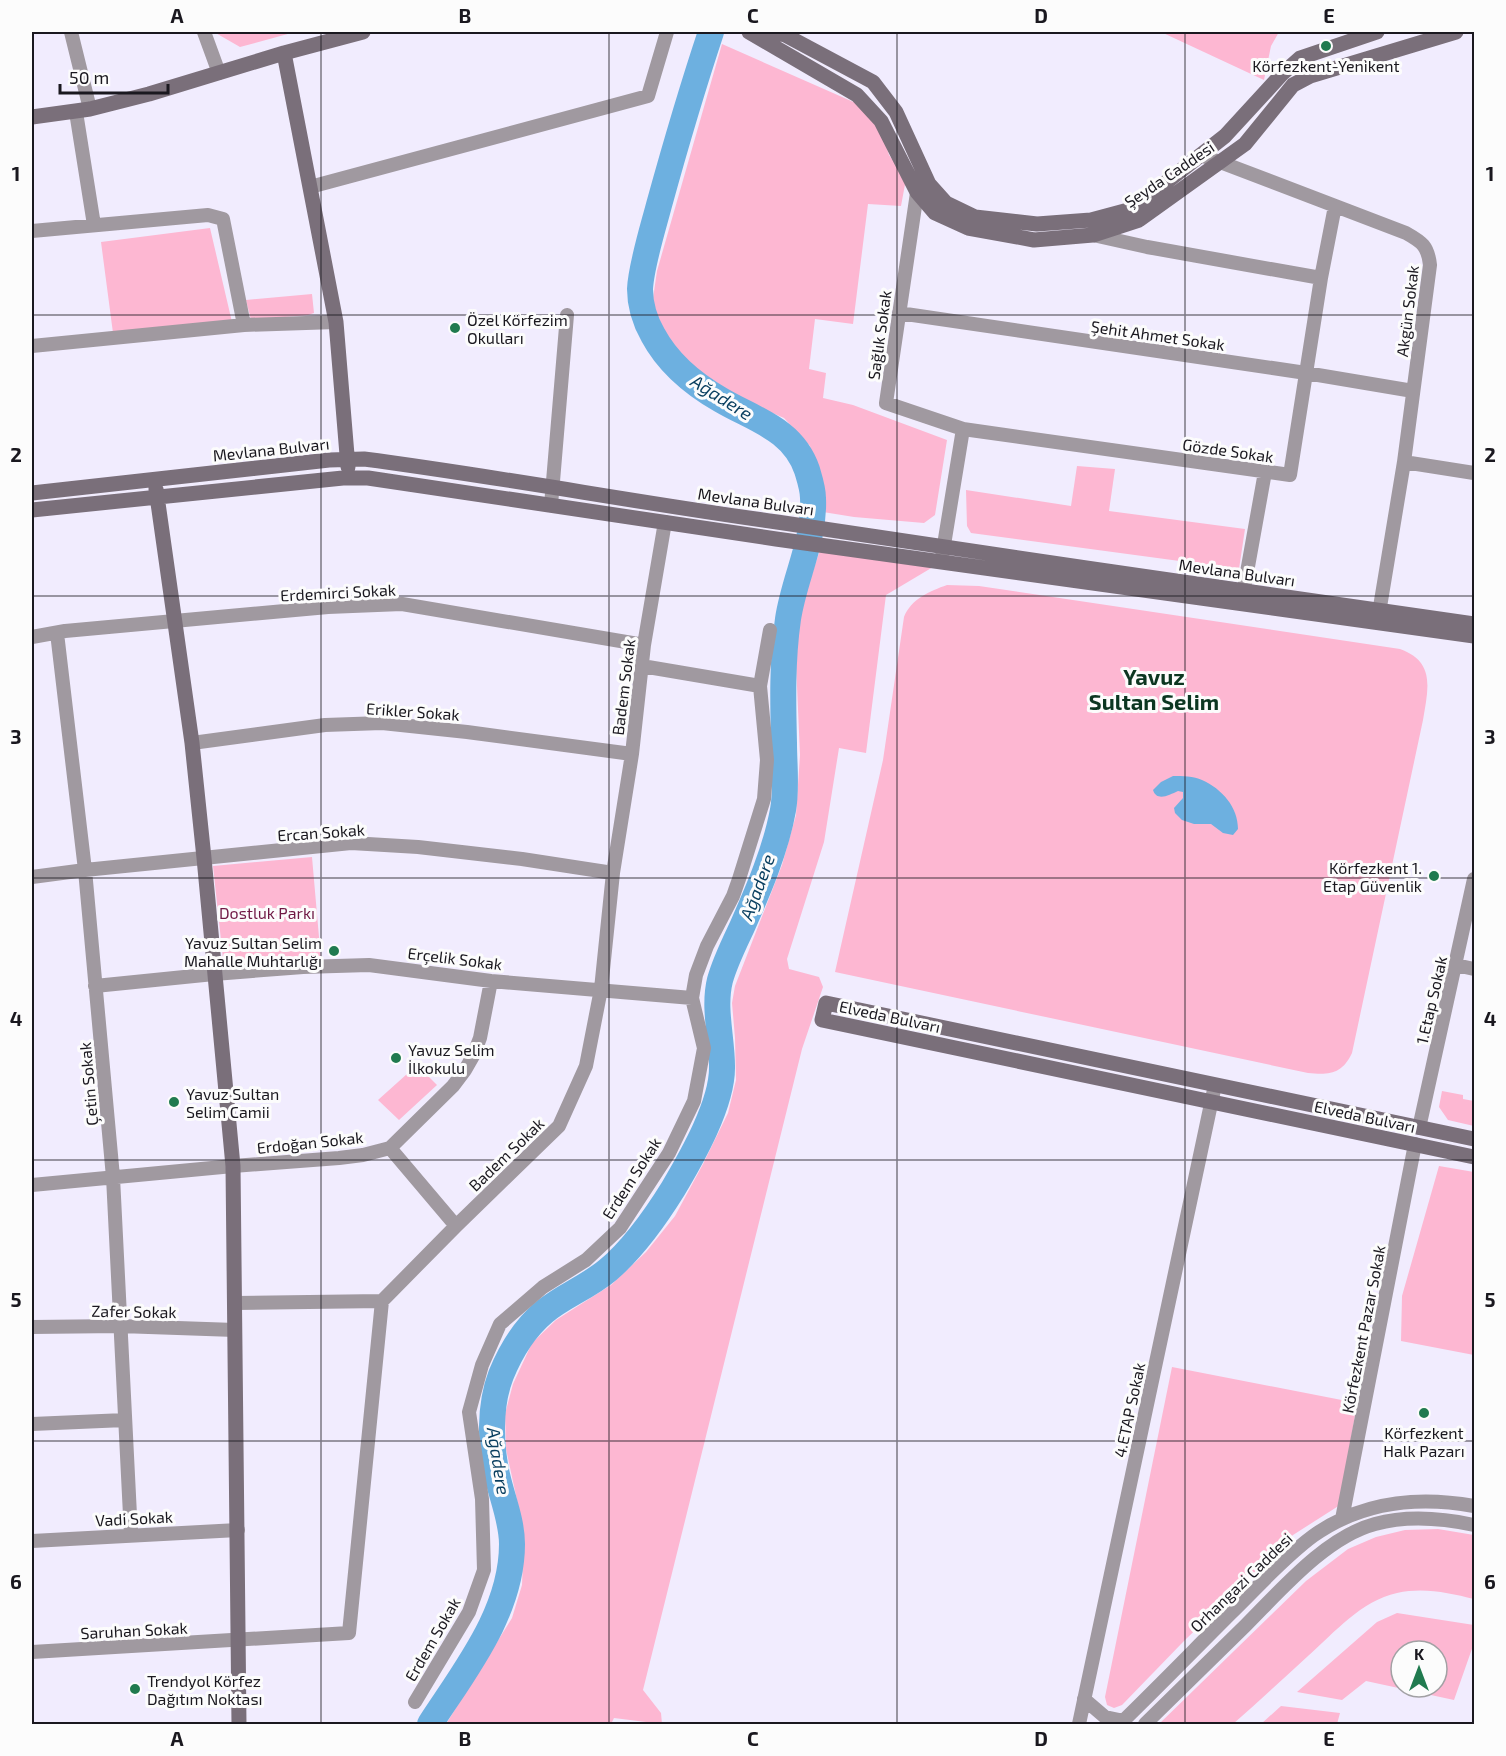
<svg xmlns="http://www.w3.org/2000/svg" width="1506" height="1756" font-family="'Exo 2',sans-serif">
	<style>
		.green { fill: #fdb7d2; fill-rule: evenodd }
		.water { fill: #6db0e0 }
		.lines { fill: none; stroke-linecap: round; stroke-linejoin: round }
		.river { stroke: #6db0e0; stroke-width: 26 }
		.street { stroke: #a099a0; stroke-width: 14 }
		.secondary { stroke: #7a6f7a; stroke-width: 15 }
		.grid { fill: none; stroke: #1a181f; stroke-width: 1.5; stroke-opacity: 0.55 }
		.poi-dot { fill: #207a4f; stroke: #fcfcfc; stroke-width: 2 }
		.labels { text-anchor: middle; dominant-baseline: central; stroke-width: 6; stroke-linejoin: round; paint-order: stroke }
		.poi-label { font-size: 16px; fill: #1a181f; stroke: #fcfcfc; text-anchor: start }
		.street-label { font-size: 16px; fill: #1a181f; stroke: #fcfcfc }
		.park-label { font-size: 16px; fill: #701945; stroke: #fcfcfc }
		.water-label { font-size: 18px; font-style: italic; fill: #083e5f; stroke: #fcfcfc }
		.district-label { font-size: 22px; font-weight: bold; fill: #0c3621; stroke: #fcfcfc }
		.neatline { fill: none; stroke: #1a181f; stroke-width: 2 }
		.grid-label { font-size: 20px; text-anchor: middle; font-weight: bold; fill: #1a181f }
	</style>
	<rect width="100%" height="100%" fill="#f1ecfe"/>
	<!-- green -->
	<path class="green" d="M 214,32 L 295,32 L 240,47 Z
		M 1161,32 L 1279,32 L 1271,46 L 1264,80 Z
		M 722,44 L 858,104 L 873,121 L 884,139 L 889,155 L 906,179 L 901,206 L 868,204 L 853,324 L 815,319 L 809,369 L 826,373 L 823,398 L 853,405 L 947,440 L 935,515 L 924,523 L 854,517 L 823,512 L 810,446 L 784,418 L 747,402 L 688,364 L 663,334 L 652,305 L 657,271 Z
		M 210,228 L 232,322 L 113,333 L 101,242 Z
		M 312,294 L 314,313 L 308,315 L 251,320 L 246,300 Z
		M 1077,466 L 1115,469 L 1109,511 L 1245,529 L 1239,569 L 971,533 L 967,526 L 966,490 L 1071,506 Z
		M 820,550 L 933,567 L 886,595 L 866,753 L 839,748 L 824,842 L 787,959 L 789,969 L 819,977 L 823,987 L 802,1049 L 643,1690 L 661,1713 L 662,1724 L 614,1718 L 611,1724 L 446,1724 L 512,1618 L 522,1585 L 524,1533 L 506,1449 L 505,1414 L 513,1384 L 532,1343 L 556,1320 L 611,1285 L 646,1252 L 675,1216 L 703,1164 L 728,1113 L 736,1080 L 735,1038 L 732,1003 L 735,986 L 782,865 L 796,815 L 800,755 L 795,640 L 801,607 Z
		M 947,585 L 979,586 L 1400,649 C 1436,662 1428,689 1423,720 L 1352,1053 C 1342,1074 1330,1075 1308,1073 L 835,972 L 883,760 L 904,617 C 911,599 930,591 947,585 Z
		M 312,857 L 321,960 L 224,968 L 213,866 Z
		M 417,1065 L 437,1085 L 399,1120 L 378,1100 Z
		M 1442,1091 L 1463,1095 L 1463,1099 L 1474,1101 L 1474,1126 L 1448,1120 L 1439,1107 Z
		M 1439,1166 L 1474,1172 L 1474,1355 L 1401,1341 L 1402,1296 Z
		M 1172,1367 L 1357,1403 L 1340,1505 L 1293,1535 L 1184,1641 L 1122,1705 L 1114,1708 L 1107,1705 L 1105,1697 Z
		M 1438,1529 L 1474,1535 L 1474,1599 C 1449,1593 1424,1587 1397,1593 C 1361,1601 1335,1632 1308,1656 C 1283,1679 1258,1702 1233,1724 L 1159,1724 L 1306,1581 L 1348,1549 L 1376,1537 L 1405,1530 Z
		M 1397,1613 L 1474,1625 L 1474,1643 L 1454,1700 L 1366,1681 L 1342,1700 L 1297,1692 L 1377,1622 ZM 1401,1651 L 1437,1651 L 1437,1687 L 1401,1687 Z
		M 1281,1706 L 1340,1713 L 1337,1724 L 1261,1724 Z"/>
	<!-- water -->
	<path class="water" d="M 1173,776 C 1182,776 1194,776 1202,780 C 1222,789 1238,807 1238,829 L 1233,835 L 1223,833 L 1211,824 L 1194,824 L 1182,820 L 1175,813 L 1174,808 L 1183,798 L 1183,792 L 1178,791 C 1169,795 1157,802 1153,790 L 1161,782 Z"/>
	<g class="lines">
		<!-- river -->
		<path class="river" d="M 430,1724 C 465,1670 512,1612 512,1544 C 512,1522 503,1500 498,1479 C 490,1447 489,1406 501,1375 C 510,1353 525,1328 544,1312 C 563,1296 588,1287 608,1270 C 634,1248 655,1218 673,1189 C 692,1157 723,1103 722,1066 C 722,1038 713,1008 720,980 C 725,962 734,944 742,927 C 758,891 776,849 783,810 C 787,789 784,765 784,743 C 783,702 782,661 788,619 C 794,578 815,541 813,498 C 813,489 810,480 807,470 C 793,429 755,420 721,400 C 693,384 668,363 653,335 C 645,321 640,305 640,289 C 641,266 653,228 659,205 C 675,147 692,89 711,32"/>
		<!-- street -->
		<path class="street" d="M 71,32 L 90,109
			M 204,32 L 219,73
			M 76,112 L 94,225
			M 1200,155 L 1220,162 L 1406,233 C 1422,242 1428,246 1430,265 L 1404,462 L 1378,619
			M 918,186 L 886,403 L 963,429 L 942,557
			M 310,187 L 648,96 L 667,32
			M 32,231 L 208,215 L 223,219 L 244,325
			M 1093,232 L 1093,235 L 1147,247 L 1321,278
			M 899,313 L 1306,373 L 1413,391
			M 32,346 L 244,325 L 336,322
			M 963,429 L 1290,475 L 1321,278 L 1335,206
			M 1404,462 L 1474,473
			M 551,505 L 567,315
			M 1242,600 L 1265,472
			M 57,633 L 85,870 L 113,1177 L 131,1535
			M 32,637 L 65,631 L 328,607 L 402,604 L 644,645
			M 642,666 L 760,686
			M 192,743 L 325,725 L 382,723 L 467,732 L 632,754
			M 32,877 L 85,870 L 351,843 L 418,847 L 522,859 L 613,873
			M 1456,965 L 1474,969
			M 95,986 L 214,974 L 303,967 L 369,965 L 491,981 L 692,998
			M 1419,1128 L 1474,879
			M 390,1148 L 456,1226
			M 32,1185 L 233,1166 L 339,1158 L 363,1155 L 390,1148 L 453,1086 L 465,1070 L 473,1056 L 480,1038 L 491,981
			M 235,1303 L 382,1301
			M 32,1327 L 120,1326 L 235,1330
			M 32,1424 L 125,1420
			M 1342,1519 L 1415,1144
			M 32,1541 L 238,1530
			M 32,1652 L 349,1633 L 382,1301 L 456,1226 L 559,1126 L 586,1066 L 601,989 L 613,873 L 632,754 L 644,645 L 665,522
			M 1084,1699 L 1105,1717 L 1124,1721
			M 415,1702 L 469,1612 L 484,1570 L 482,1499 L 469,1412 L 482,1365 L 500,1324 L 543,1287 L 586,1260 L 620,1228 L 669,1153 L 694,1101 L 704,1048 L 692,998 L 696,975 L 707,946 L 733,896 L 739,879 L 764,799 L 767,760 L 760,686 L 770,630
			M 1079,1724 L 1215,1085
			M 1120,1724 C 1157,1688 1193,1651 1230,1614 C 1257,1588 1282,1559 1313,1536 C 1361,1502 1418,1496 1474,1506
			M 1145,1724 C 1179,1691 1212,1658 1246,1625 C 1281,1590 1326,1537 1375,1524 C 1408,1515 1441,1518 1474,1525"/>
		<!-- secondary -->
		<path class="secondary" d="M 749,32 L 857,95 L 881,121 L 917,192 L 935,213 L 968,228 L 1034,240 L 1093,235 L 1139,220 L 1245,144 L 1293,85 L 1310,76 L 1456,32
			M 772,32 L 785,35 L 873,82 L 896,112 L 929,184 L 946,203 L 975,217 L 1037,224 L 1091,220 L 1132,209 L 1225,136 L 1282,74 L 1300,58 L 1377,32
			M 284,53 L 336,322 L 348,467
			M 32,117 L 90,109 L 149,94 L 284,53 L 363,32
			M 156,489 L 192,743 L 204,858 L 233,1166 L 239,1724
			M 32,493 L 329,460 L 364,459 C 502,477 639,503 777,522 C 1009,556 1242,592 1474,624
			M 32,510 L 343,478 L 368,478 L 776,539 L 1474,636
			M 1474,1139 L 826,1003 L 822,1020 L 1474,1157"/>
	</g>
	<!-- grid -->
	<path class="grid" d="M 321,32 L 321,1724M 609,32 L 609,1724M 897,32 L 897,1724M 1185,32 L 1185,1724M 32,315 L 1474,315M 32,596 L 1474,596M 32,878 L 1474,878M 32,1160 L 1474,1160M 32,1441 L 1474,1441"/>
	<!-- markers -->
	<g class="poi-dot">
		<circle cx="1326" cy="46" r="6"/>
		<circle cx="455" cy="328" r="6"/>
		<circle cx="1434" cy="876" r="6"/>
		<circle cx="334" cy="951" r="6"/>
		<circle cx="396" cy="1058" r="6"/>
		<circle cx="174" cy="1102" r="6"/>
		<circle cx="1424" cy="1413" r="6"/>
		<circle cx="135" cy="1689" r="6"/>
	</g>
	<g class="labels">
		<!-- poi labels -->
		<g class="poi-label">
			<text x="1326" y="65" text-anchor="middle">Körfezkent-Yenikent</text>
			<text x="467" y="319">Özel Körfezim<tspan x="467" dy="18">Okulları</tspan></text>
			<text x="1422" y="867" text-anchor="end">Körfezkent 1.<tspan x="1422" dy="18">Etap Güvenlik</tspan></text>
			<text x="322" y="942" text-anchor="end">Yavuz Sultan Selim<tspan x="322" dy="18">Mahalle Muhtarlığı</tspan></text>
			<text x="408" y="1049">Yavuz Selim<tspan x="408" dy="18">İlkokulu</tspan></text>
			<text x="186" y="1093">Yavuz Sultan<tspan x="186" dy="18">Selim Camii</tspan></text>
			<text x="1424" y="1432" text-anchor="middle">Körfezkent<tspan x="1424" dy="18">Halk Pazarı</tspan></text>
			<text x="147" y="1680">Trendyol Körfez<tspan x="147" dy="18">Dağıtım Noktası</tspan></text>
		</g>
		<!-- street labels -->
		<g class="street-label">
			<text transform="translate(1169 174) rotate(-34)">Şeyda Caddesi</text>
			<text transform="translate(1407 311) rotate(-83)">Akgün Sokak</text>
			<text transform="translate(879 335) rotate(-82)">Sağlık Sokak</text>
			<text transform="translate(1158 335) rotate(8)">Şehit Ahmet Sokak</text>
			<text transform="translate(271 449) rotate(-6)">Mevlana Bulvarı</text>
			<text transform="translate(1228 450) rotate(8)">Gözde Sokak</text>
			<text transform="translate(756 501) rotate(8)">Mevlana Bulvarı</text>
			<text transform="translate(1237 572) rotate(8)">Mevlana Bulvarı</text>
			<text transform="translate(338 592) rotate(-3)">Erdemirci Sokak</text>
			<text transform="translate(623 687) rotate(-83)">Badem Sokak</text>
			<text transform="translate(413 711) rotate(4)">Erikler Sokak</text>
			<text transform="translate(321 832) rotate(-4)">Ercan Sokak</text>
			<text transform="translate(455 958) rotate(7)">Erçelik Sokak</text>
			<text transform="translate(1431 1000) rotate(-77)">1.Etap Sokak</text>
			<text transform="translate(890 1016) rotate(12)">Elveda Bulvarı</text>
			<text transform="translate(88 1084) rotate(-95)">Çetin Sokak</text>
			<text transform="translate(1365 1116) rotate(12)">Elveda Bulvarı</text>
			<text transform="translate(310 1142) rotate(-6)">Erdoğan Sokak</text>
			<text transform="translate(506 1154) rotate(-44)">Badem Sokak</text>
			<text transform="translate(631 1178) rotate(-57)">Erdem Sokak</text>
			<text transform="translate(134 1311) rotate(1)">Zafer Sokak</text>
			<text transform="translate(1363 1329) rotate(-79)">Körfezkent Pazar Sokak</text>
			<text transform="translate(1129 1410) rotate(-78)">4.ETAP Sokak</text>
			<text transform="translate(134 1518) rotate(-3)">Vadi Sokak</text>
			<text transform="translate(1241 1582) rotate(-44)">Orhangazi Caddesi</text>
			<text transform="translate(134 1630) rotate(-3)">Saruhan Sokak</text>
			<text transform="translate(432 1639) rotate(-60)">Erdem Sokak</text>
		</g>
		<!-- park labels -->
		<g class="park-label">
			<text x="267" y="912">Dostluk Parkı</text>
		</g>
		<!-- water labels -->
		<g class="water-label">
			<text transform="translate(722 397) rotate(32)">Ağadere</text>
			<text transform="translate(757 887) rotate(-70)">Ağadere</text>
			<text transform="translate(499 1461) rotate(81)">Ağadere</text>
		</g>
		<!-- district labels -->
		<g class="district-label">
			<text x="1154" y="676">Yavuz<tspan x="1154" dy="25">Sultan Selim</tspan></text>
		</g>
	</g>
	<!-- border -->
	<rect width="1506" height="1756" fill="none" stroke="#fcfcfc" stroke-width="66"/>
	<!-- north arrow -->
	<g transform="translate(1419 1669)"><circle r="28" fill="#fcfcfc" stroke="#a2a1a4" stroke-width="1.5"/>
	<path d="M0-4.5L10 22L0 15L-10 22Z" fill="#207a4f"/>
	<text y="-9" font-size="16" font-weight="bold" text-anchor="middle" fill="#1a181f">K</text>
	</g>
	<!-- scale -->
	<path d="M60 84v9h108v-9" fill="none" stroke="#1a181f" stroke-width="3"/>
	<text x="69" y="84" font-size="18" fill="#1a181f" stroke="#fcfcfc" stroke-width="4.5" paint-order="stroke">50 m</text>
	<rect x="33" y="33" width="1440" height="1690" class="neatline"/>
	<g class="grid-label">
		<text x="177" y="23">A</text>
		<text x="465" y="23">B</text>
		<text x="753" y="23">C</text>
		<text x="1041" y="23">D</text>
		<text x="1329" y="23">E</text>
		<text x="16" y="181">1</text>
		<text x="1490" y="181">1</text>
		<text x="16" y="462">2</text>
		<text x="1490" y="462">2</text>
		<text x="16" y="744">3</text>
		<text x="1490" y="744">3</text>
		<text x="16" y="1026">4</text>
		<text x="1490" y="1026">4</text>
		<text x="16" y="1307">5</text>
		<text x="1490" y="1307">5</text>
		<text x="16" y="1589">6</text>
		<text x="1490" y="1589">6</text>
		<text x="177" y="1746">A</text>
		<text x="465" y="1746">B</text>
		<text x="753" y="1746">C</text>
		<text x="1041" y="1746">D</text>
		<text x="1329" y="1746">E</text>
	</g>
</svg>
